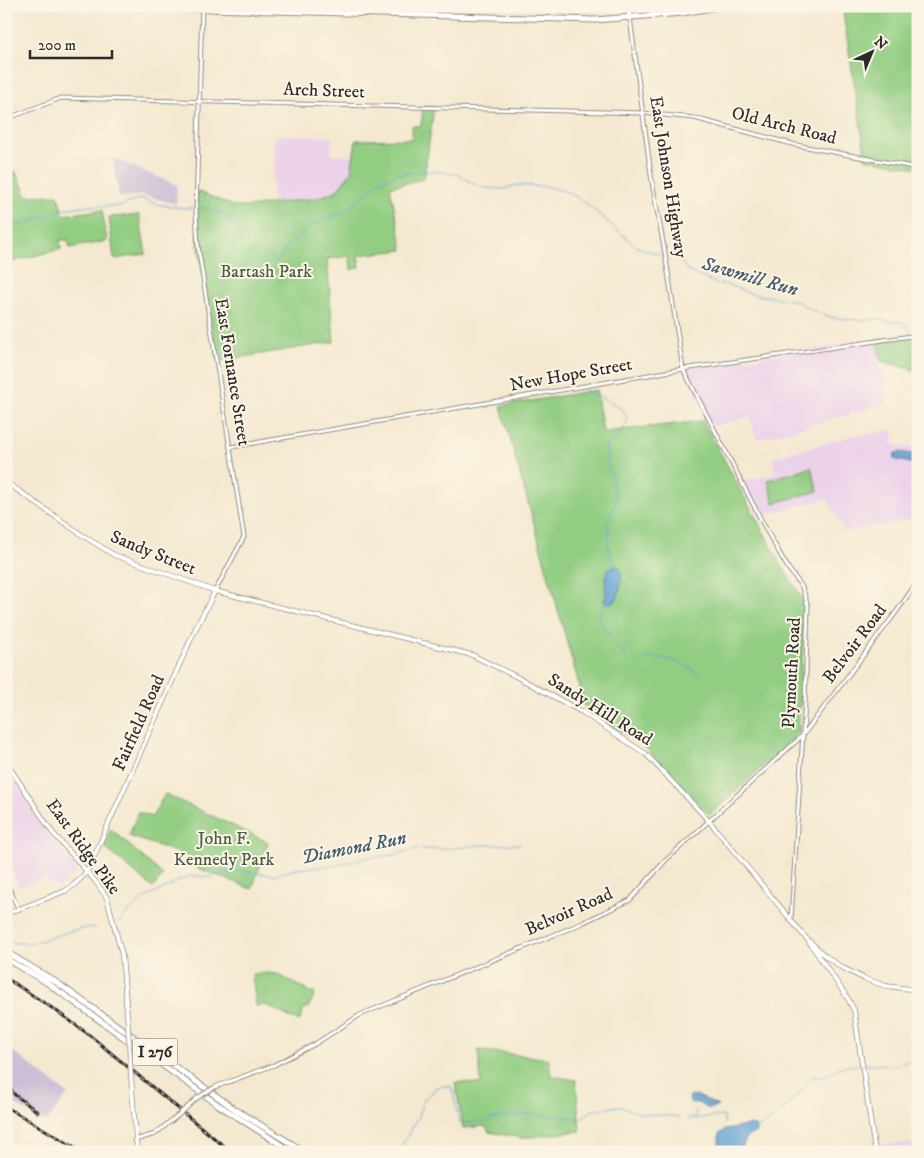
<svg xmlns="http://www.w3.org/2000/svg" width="924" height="1158" font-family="'IM FELL DW Pica',serif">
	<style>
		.built { fill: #ecd1ea }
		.industrial { fill: #cbbfd5 }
		.green { fill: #92cd82; stroke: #5e7c56 }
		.water { fill: #62a2d5; stroke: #466680 }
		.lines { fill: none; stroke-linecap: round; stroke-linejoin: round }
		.stream { stroke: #62a2d5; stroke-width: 1 }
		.minor-casing { stroke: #908a7e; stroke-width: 5 }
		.major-casing { stroke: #908a7e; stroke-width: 5.5 }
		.highway-casing { stroke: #908a7e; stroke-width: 7 }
		.minor { stroke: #fff; stroke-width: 3 }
		.major { stroke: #fff; stroke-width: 4 }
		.highway { stroke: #fff; stroke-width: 5 }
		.rail-casing { stroke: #2b2b2b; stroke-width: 3 }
		.rail { stroke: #fcf5e5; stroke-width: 1; stroke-dasharray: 4; stroke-linecap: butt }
		.minor-bridge-casing { stroke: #908a7e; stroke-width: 5; stroke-linecap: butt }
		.major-bridge-casing { stroke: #908a7e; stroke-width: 5.5; stroke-linecap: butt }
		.minor-bridge { stroke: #fff; stroke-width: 3 }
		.major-bridge { stroke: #fff; stroke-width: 4 }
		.labels { text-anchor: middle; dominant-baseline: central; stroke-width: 4; stroke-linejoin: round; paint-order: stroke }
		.shield { fill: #fcf5e5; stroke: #6a6863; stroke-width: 1 }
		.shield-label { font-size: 16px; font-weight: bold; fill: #2b2b2b }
		.street-label { font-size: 18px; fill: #2b2b2b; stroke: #fcf5e5 }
		.park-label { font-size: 18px; fill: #4a5c45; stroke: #fcf5e5 }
		.water-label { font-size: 19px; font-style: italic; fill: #415b6f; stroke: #fcf5e5 }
	</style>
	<rect width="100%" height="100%" fill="#fcf5e5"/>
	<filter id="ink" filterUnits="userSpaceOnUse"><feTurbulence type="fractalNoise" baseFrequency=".02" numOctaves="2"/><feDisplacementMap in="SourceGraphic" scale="10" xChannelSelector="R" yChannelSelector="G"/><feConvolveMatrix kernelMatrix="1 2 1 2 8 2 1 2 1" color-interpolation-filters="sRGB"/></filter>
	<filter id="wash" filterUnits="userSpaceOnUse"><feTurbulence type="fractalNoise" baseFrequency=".0096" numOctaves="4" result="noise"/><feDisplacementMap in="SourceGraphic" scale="20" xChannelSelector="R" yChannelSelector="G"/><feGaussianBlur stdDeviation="1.12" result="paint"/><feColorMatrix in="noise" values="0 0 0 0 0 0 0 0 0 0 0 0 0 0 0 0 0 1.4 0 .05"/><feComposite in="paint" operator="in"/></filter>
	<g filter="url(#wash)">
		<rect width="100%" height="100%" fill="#f4e9d0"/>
		<!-- built -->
		<path class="built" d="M 275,135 L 332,137 L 331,154 L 354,156 L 351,172 L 336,191 L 317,198 L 272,205 Z
			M 877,340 L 888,403 L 757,440 L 750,416 L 712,427 L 683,369 Z
			M 893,429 L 893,443 L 898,446 L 918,447 L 918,518 L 844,532 L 827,499 L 759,516 L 742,482 L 776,473 L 772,458 L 854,435 L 870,434 Z
			M 17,783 L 46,832 L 76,867 L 75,874 L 58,888 L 45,877 L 19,887 L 6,853 L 6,790 Z
			M 918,1143 L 918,1152 L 875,1152 L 874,1144 Z"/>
		<!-- industrial -->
		<path class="industrial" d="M 113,158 L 177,185 L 176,204 L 142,195 L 119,197 Z
			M 6,1046 L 68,1094 L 47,1122 L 6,1100 Z"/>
		<!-- green -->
		<path class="green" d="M 842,6 L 918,6 L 918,168 L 866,159 Z
			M 423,107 L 434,107 L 424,179 L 390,187 L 403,250 L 358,255 L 360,267 L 351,270 L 350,256 L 327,259 L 334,342 L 218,361 L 198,246 L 197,191 L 236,207 L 247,207 L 317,198 L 336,191 L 351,172 L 356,140 L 412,139 L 412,126 L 421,126 Z
			M 15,171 L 27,196 L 58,195 L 63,215 L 102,210 L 107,241 L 70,248 L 68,240 L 60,240 L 61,249 L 7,263 L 6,173 Z
			M 139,215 L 146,254 L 114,259 L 109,217 Z
			M 918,335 L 918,371 L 881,361 L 877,340 Z
			M 596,390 L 603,432 L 703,421 L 782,566 L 801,597 L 804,607 L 799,733 L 710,815 L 644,746 L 586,710 L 501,406 Z
			M 811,467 L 818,491 L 774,503 L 768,480 Z
			M 165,794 L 268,842 L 252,889 L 195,867 L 197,859 L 129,836 L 138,812 L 152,817 Z
			M 111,829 L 163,875 L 153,888 L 103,846 Z
			M 268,973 L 277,974 L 315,994 L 308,1008 L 304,1008 L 299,1022 L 266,1005 L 256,1006 L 252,974 Z
			M 478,1050 L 549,1059 L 551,1076 L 576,1080 L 580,1131 L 522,1138 L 489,1132 L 485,1126 L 463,1128 L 455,1082 L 481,1084 Z"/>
		<!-- water -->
		<path class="water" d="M 900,452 L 918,455 L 918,465 L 894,459 L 895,453 Z
			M 616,565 L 620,568 C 622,578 621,592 615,602 L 607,603 L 604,602 L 606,595 L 605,578 L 608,569 Z
			M 690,1096 L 698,1096 L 718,1106 L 709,1109 L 698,1103 L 691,1103 L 689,1099 Z
			M 750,1125 L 755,1126 L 757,1128 L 756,1132 L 747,1137 L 740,1152 L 719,1152 L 719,1134 L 725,1130 Z"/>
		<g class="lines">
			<!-- stream -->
			<path class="stream" d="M 6,226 L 18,226 L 63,209 L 83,206 L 121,206 L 141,198 L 156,204 L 183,208 L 202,208 L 213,210 L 222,214 L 245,234
				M 268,256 L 276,262 L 282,256 L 286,248 L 312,224 L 345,212 L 379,181 L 398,174 L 437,171 L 460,175 L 473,184 L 484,188 L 504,189 L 517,185 L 549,187 L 568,192 L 585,202 L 637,247 L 661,255 L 670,254 L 674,256 L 681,260 L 686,269 L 691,273 L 715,283 L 729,285 L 752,294 L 796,301 L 813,311 L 834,318 L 858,320 L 879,319 L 891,322 L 903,322 L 918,343
				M 585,390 C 597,397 641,409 622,430 C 619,433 618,437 615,439 C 612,442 608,442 605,445 L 608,468 L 612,475 L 616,501 L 607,524 L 609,529 L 608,546 L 614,566
				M 606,602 L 598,618 L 611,639
				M 615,645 L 629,662
				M 645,659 C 660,653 689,664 699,675
				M 119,923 L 125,915 L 143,899 L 189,876 L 212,877 L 224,873 L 238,871 L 274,875 L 296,869 L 339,865 L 367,858 L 393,855 L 415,849 L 447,849 L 480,845 L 520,844
				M 6,940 C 29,950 53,935 76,930 C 82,928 89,928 95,927
				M 865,1064 L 897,1065 L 918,1058
				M 832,1073 L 838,1068 L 861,1064
				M 490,1119 L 528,1114 L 568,1117 L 575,1119 L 583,1117 L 593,1110 L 619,1106 L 639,1113 L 679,1117
				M 687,1119 L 723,1116 L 725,1123
				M 695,1119 L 696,1110
				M 464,1123 L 486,1121
				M 756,1128 C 774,1123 801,1092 813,1076 L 817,1078 L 830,1074
				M 398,1152 L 417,1119 L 424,1099 L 433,1092 L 435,1088 L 443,1086 L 451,1086 L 460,1123"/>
		</g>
	</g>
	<g filter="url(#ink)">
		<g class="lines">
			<defs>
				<path id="minor" d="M 202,6 L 196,211 L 198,246 L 244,537 L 215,591
					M 630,18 L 652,182 L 665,253 L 683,369 L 768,533 L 788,568 L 802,587 L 808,606 L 805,702 L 791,919
					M 6,119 L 61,98 L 644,113 L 694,118 L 796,145 L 918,168
					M 231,447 L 683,369 L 918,335
					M 6,882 L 18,908
					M 215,1087 L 274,1065 L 315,1044 L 360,1015 L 580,924 L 630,900 L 665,861 L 803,735 L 897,611 L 918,581
					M 184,1110 L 197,1098
					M 135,1140 L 155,1134 L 177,1116"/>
				<path id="major" d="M 6,482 L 82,535 L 114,555 L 215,591 L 472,655 L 521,679 L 582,712 L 646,754 L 709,821 L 805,937 L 824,955 L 841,967 L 865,979 L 886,986 L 918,990
					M 6,762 L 52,832 L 96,882 L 107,898 L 122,955 L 128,1026
					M 6,914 L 65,891 L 74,885 L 87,872 L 195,630 L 215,591
					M 809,942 L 847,997 L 854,1010 L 875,1152
					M 131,1076 L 137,1152"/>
				<path id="highway" d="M 101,6 L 595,20 L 682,13 L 723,6
					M 628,6 L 630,18
					M 6,952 L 56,982 L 236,1110 L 305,1152
					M 6,959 L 46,982 L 217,1104 L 292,1152"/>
			</defs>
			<!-- minor casing -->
			<use href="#minor" class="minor-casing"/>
			<!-- major casing -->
			<use href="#major" class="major-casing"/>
			<!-- highway casing -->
			<use href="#highway" class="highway-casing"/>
			<!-- minor -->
			<use href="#minor" class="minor"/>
			<!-- major -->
			<use href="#major" class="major"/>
			<!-- highway -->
			<use href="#highway" class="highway"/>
			<defs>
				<path id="rail" d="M 6,978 L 55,1010 L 88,1034 L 231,1152
					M 6,1084 L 15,1095 L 38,1112
					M 6,1107 L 83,1152"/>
			</defs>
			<!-- rail casing -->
			<use href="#rail" class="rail-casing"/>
			<!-- rail -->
			<use href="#rail" class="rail"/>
			<defs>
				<path id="minor-bridge" d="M 197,1098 L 215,1087
					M 177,1116 L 184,1110"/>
				<path id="major-bridge" d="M 128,1026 L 131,1076"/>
			</defs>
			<!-- minor-bridge casing -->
			<use href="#minor-bridge" class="minor-bridge-casing"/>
			<!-- major-bridge casing -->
			<use href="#major-bridge" class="major-bridge-casing"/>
			<!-- minor-bridge -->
			<use href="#minor-bridge" class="minor-bridge"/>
			<!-- major-bridge -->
			<use href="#major-bridge" class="major-bridge"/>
		</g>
	</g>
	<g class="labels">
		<!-- shield labels -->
		<rect class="shield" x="132.5" y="1038.5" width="45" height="27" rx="4"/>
		<g class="shield-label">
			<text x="155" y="1052">I 276</text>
		</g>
		<!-- street labels -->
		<g class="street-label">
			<text transform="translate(324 91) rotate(2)">Arch Street</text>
			<text transform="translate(784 126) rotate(14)">Old Arch Road</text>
			<text transform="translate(668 177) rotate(81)">East Johnson Highway</text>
			<text transform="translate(232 372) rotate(81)">East Fornance Street</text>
			<text transform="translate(571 375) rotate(-10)">New Hope Street</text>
			<text transform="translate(153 553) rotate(22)">Sandy Street</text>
			<text transform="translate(855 644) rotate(-53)">Belvoir Road</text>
			<text transform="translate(792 673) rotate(-87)">Plymouth Road</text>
			<text transform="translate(600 710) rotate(32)">Sandy Hill Road</text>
			<text transform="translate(139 723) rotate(-66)">Fairfield Road</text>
			<text transform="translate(83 847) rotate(54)">East Ridge Pike</text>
			<text transform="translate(569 912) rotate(-24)">Belvoir Road</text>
		</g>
		<!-- park labels -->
		<g class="park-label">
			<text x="266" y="272">Bartash Park</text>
			<text x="224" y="839">John F.<tspan x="224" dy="21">Kennedy Park</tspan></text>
		</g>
		<!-- water labels -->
		<g class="water-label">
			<text transform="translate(750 277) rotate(16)">Sawmill Run</text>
			<text transform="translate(354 848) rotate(-11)">Diamond Run</text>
		</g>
	</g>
	<!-- margin -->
	<rect width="924" height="1158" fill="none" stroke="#fcf5e5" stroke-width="25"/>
	<!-- north arrow -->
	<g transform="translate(872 52) rotate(44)" stroke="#fcf5e5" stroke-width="4" paint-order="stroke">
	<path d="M0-4L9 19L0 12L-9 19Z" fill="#2b2b2b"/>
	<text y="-8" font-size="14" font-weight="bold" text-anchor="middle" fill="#2b2b2b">N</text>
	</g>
	<!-- scale -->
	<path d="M30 50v8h82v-8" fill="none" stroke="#2b2b2b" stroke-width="2.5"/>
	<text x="38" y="50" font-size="15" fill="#2b2b2b" stroke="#fcf5e5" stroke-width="4" paint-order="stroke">200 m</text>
</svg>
